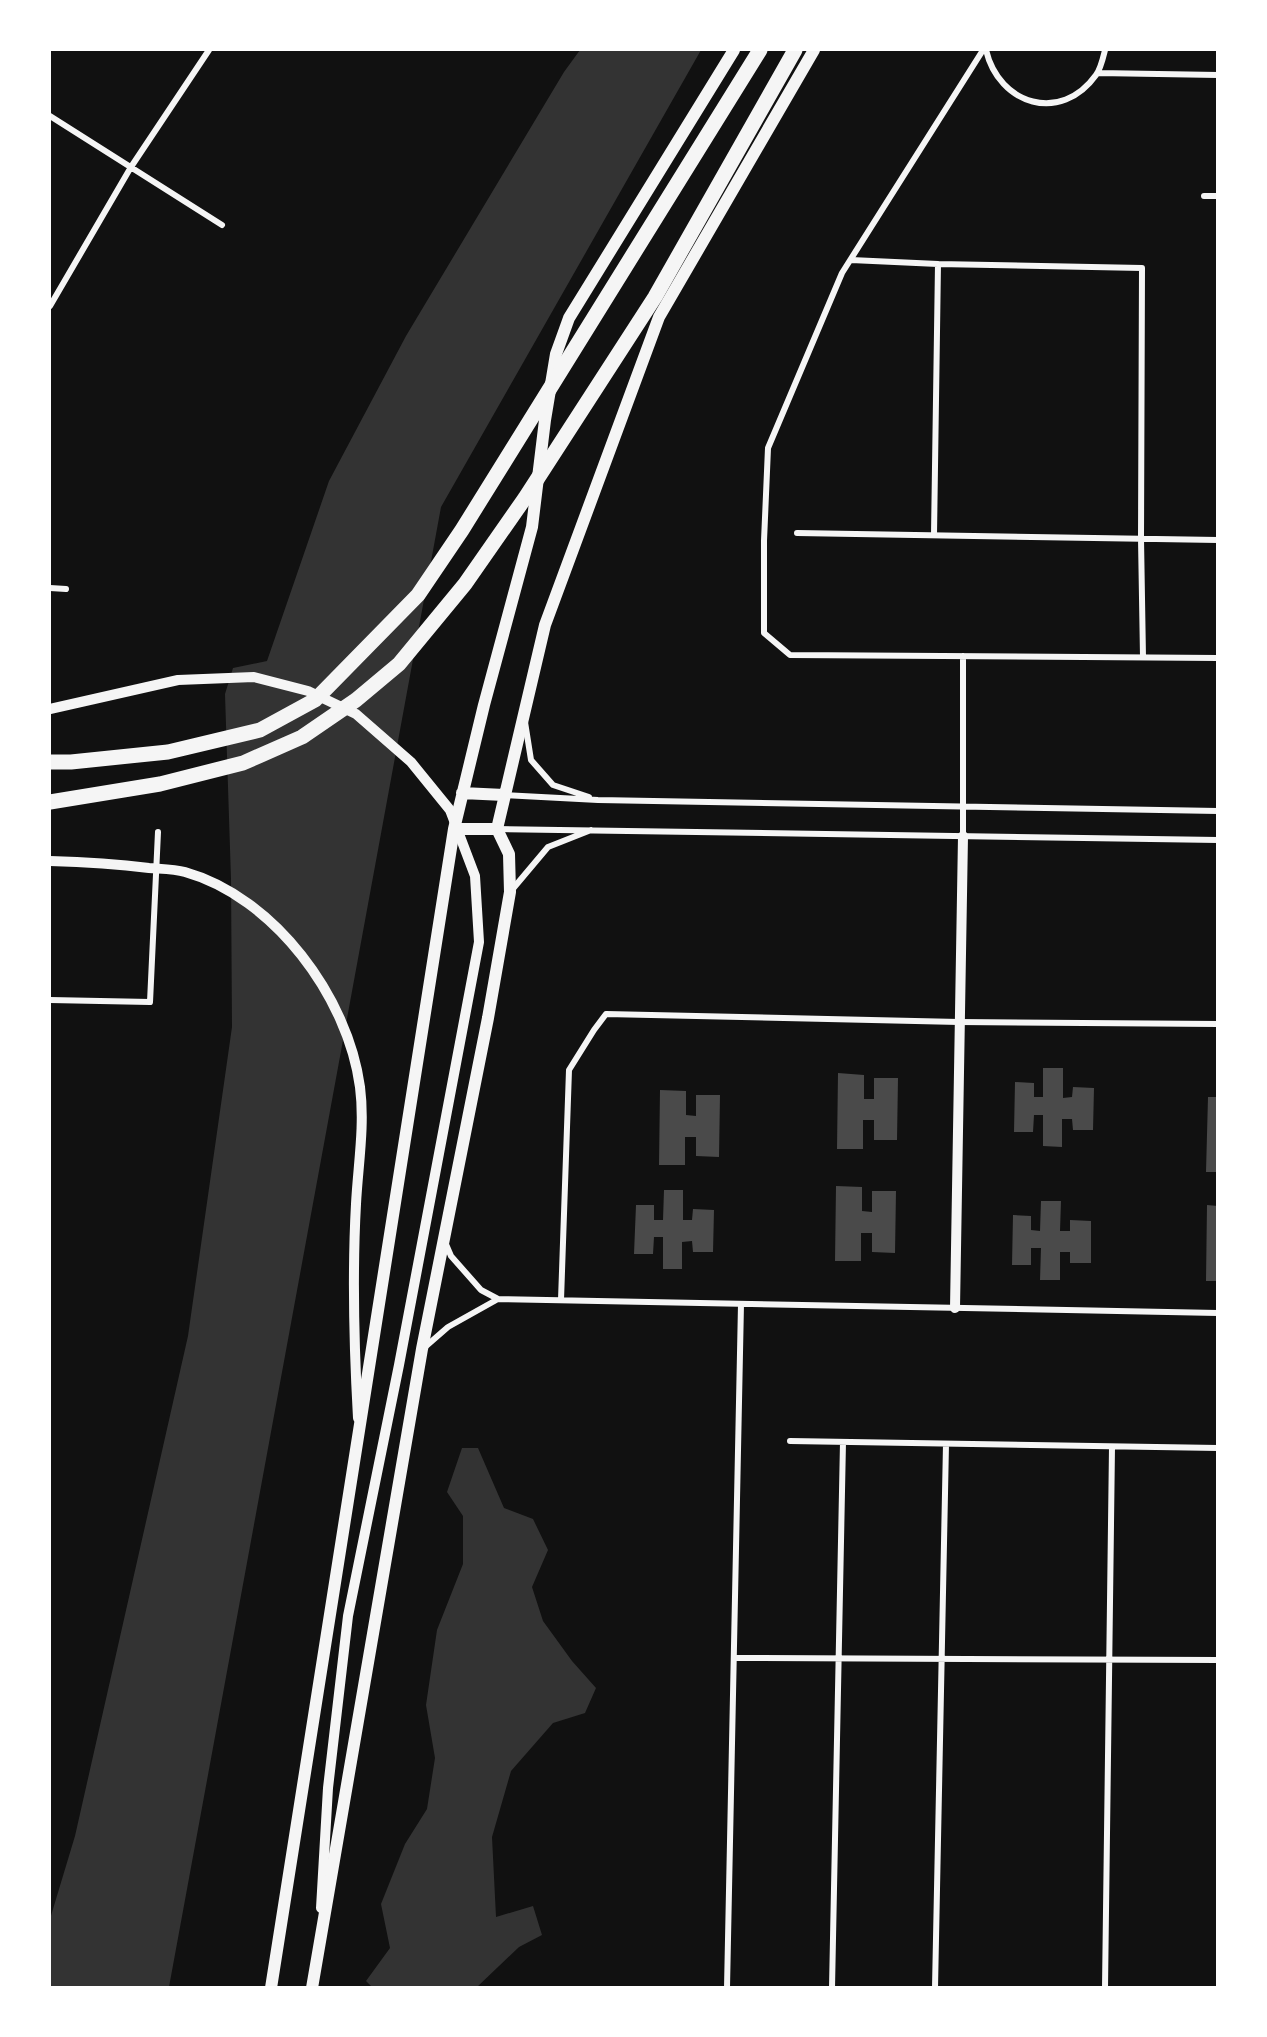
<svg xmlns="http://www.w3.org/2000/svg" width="1267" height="2037" font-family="'PT Sans',sans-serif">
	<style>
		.water { fill: #333 }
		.building { fill: #4a4a4a }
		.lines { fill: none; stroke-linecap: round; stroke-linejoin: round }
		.minor { stroke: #f5f5f5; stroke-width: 6 }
		.tertiary { stroke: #f5f5f5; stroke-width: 10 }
		.secondary { stroke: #f5f5f5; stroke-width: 12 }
		.primary { stroke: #f5f5f5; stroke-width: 15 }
	</style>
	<rect width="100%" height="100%" fill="#111"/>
	<!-- water -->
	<path class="water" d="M 580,50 L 701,50 L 441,507 L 169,1987 L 50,1988 L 50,1919 L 75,1836 L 188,1336 L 232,1027 L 231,879 L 225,694 L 233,668 L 267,661 L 329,481 L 406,336 L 564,72 Z
		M 462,1448 L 478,1448 L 504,1508 L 533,1519 L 548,1550 L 532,1587 L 543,1621 L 572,1661 L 596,1688 L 585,1713 L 553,1723 L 511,1771 L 492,1837 L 496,1917 L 533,1906 L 542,1935 L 519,1947 L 477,1987 L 372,1987 L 366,1981 L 390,1948 L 381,1904 L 405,1844 L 427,1809 L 435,1758 L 426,1705 L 437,1630 L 463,1564 L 463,1516 L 447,1492 Z"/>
	<!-- building -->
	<path class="building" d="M 1043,1068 L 1063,1068 L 1063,1098 L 1072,1097 L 1073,1087 L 1094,1088 L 1093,1130 L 1073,1130 L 1072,1119 L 1062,1119 L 1062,1147 L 1043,1146 L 1043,1115 L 1034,1115 L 1033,1132 L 1014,1132 L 1015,1082 L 1034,1083 L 1034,1097 L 1043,1097 Z
		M 838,1073 L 864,1075 L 864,1099 L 874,1099 L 874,1078 L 898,1078 L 897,1140 L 874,1140 L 874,1120 L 863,1120 L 863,1149 L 837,1149 Z
		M 660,1090 L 686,1091 L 686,1115 L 696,1116 L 696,1095 L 720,1095 L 719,1157 L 696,1156 L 696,1137 L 685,1137 L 685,1165 L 659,1165 Z
		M 1208,1097 L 1218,1097 L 1218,1172 L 1206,1172 Z
		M 836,1186 L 862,1187 L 862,1211 L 872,1212 L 872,1191 L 896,1191 L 895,1253 L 872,1252 L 872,1233 L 861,1233 L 861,1261 L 835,1261 Z
		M 664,1190 L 683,1190 L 683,1220 L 692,1220 L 693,1209 L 714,1210 L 713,1252 L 693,1252 L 692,1241 L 682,1242 L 682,1269 L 663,1269 L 663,1237 L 654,1237 L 653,1254 L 634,1254 L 636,1205 L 654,1205 L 654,1220 L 663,1220 Z
		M 1041,1201 L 1061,1201 L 1060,1231 L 1070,1231 L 1070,1220 L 1091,1221 L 1091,1263 L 1070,1263 L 1070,1252 L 1060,1252 L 1060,1280 L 1040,1280 L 1041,1248 L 1031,1248 L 1031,1265 L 1012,1265 L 1013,1215 L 1031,1216 L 1031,1230 L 1040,1231 Z
		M 1207,1205 L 1218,1206 L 1218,1281 L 1206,1281 Z"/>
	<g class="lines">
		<!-- minor -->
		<path class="minor" d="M 983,50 L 842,273 L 768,448 L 764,541 L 764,633 L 790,655 L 1218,658
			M 986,50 C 999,105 1061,124 1096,75 C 1101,68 1103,58 1105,50
			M 1098,73 L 1218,75
			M 50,116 L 222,225
			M 1204,196 L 1218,196
			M 851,260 L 938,264
			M 50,306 L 131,167 L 209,50
			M 797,533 L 1218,540
			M 934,535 L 938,264 L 1142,268 L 1141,539 L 1143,657
			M 50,588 L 66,589
			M 525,722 L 531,760 L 553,785 L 589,797
			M 504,795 L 598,800 L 1218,811
			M 497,829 L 1218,840
			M 963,836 L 963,656
			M 511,891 L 548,847 L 591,830
			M 50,1000 L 150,1002 L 158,832
			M 445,1242 L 451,1256 L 481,1290 L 498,1299
			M 561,1300 L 569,1070 L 594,1030 L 606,1014 L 959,1022 L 1218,1024
			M 425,1347 L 448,1327 L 498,1299 L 1218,1313
			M 790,1441 L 1218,1448
			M 734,1658 L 1218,1660
			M 727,1988 L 741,1304
			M 832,1988 L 843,1442
			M 935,1988 L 946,1444
			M 1105,1988 L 1112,1447"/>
		<!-- tertiary -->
		<path class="tertiary" d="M 50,709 L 178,680 L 254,677 L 308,691 L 356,714 L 411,762 L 450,810 L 475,876 L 479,942 L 399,1365 L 348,1616 L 328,1788 L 321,1908
			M 50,861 C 83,862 116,864 149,868 C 161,869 174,869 185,872 C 274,897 348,997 360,1087 C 365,1126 358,1165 356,1204 C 352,1276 354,1347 358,1418
			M 955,1308 L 963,836"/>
		<!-- secondary -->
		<path class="secondary" d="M 462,793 L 504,795
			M 454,829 L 497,829
			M 271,1988 L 454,829 L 484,705 L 532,527 L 545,420 L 556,354 L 569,318 L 734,50
			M 312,1988 L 422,1349 L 488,1018 L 510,892 L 509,854 L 497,829 L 545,625 L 659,317 L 814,50"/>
		<!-- primary -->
		<path class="primary" d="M 50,762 L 71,762 L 168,752 L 260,730 L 315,700 L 418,595 L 462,530 L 760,50
			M 50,802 L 160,784 L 243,763 L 302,737 L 356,700 L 399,664 L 465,584 L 525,498 L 655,297 L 795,50"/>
	</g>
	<!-- border -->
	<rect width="1267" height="2037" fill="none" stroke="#ffffff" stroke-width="102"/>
</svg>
